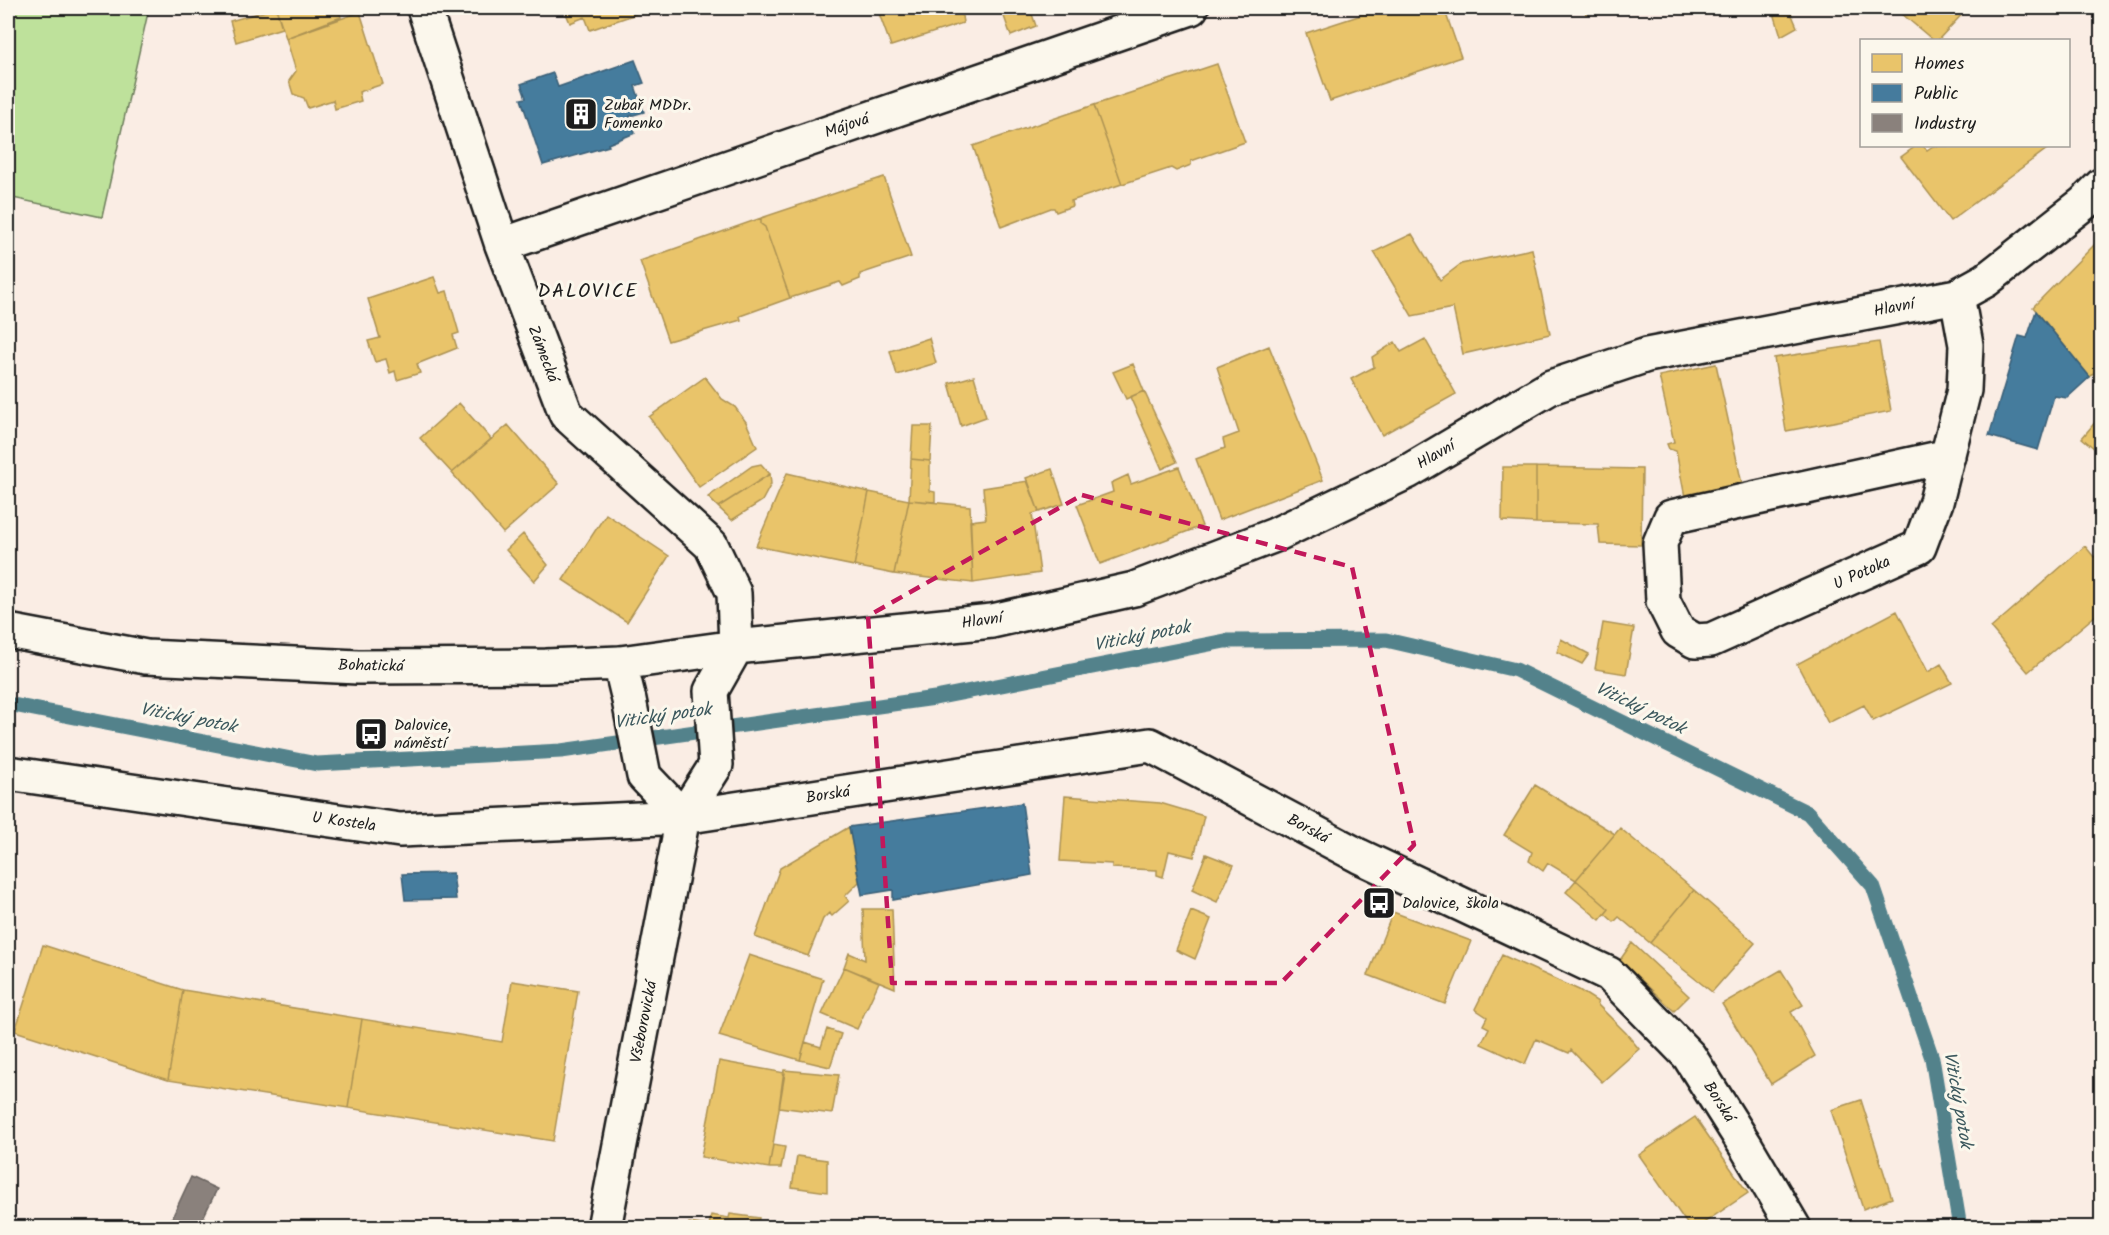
<svg xmlns="http://www.w3.org/2000/svg" width="2109" height="1235" font-family="Kalam,sans-serif">
	<style>
		.green { fill: #bee19b; stroke: #6d7e5c; stroke-width: 1.5 }
		.homes { fill: #e9c46a; stroke: #ac9253; stroke-width: 1.5 }
		.public { fill: #457b9d; stroke: #395e76; stroke-width: 1.5 }
		.industry { fill: #8a817c; stroke: #69635f; stroke-width: 1.5 }
		.lines { fill: none; stroke-linecap: round; stroke-linejoin: round }
		.stream { stroke: #53828b; stroke-width: 15 }
		.street-casing { stroke: #1c1c1c; stroke-width: 38 }
		.secondary-casing { stroke: #1c1c1c; stroke-width: 38 }
		.street { stroke: #fbf7ec; stroke-width: 33 }
		.secondary { stroke: #fbf7ec; stroke-width: 33 }
		.marked { fill: none; stroke: #c2185b; stroke-width: 4.5; stroke-dasharray: 12 8; stroke-linejoin: round }
		.labels { text-anchor: middle; dominant-baseline: central; stroke-width: 6; stroke-linejoin: round; paint-order: stroke }
		.poi-label { font-size: 16px; fill: #1c1c1c; stroke: #fbf7ec; text-anchor: start }
		.street-label { font-size: 16px; fill: #1c1c1c; stroke: #fbf7ec }
		.water-label { font-size: 18px; font-style: italic; fill: #3c585d; stroke: #fbf7ec }
		.quarter-label { font-size: 20px; letter-spacing: 1.5px; fill: #1c1c1c; stroke: #fbf7ec }
	</style>
	<rect width="100%" height="100%" fill="#faede4"/>
	<filter id="ink" filterUnits="userSpaceOnUse"><feTurbulence type="fractalNoise" baseFrequency=".0167" numOctaves="2"/><feDisplacementMap in="SourceGraphic" scale="12" xChannelSelector="R" yChannelSelector="G"/><feConvolveMatrix kernelMatrix="1 2 1 2 8 2 1 2 1" color-interpolation-filters="sRGB"/></filter>
	<g filter="url(#ink)">
		<!-- green -->
		<path class="green" d="M 8,8 L 149,8 L 102,217 L 8,197 Z"/>
		<!-- homes -->
		<path class="homes" d="M 276,8 L 282,28 L 236,42 L 230,21 Z
			M 276,8 L 338,8 L 341,17 L 286,38 Z
			M 564,8 L 653,8 L 590,30 L 585,17 L 570,23 Z
			M 877,8 L 961,8 L 963,23 L 891,46 Z
			M 1001,8 L 1030,8 L 1036,26 L 1011,36 Z
			M 1383,8 L 1444,8 L 1461,57 L 1330,101 L 1306,33 Z
			M 1584,8 L 1604,8 L 1586,14 Z
			M 1786,8 L 1789,8 L 1797,27 L 1781,36 L 1774,13 Z
			M 1895,8 L 1968,8 L 1938,40 L 1933,40 Z
			M 360,12 L 383,84 L 359,92 L 361,101 L 335,109 L 333,100 L 308,108 L 304,98 L 293,94 L 289,81 L 296,71 L 286,38 Z
			M 1217,64 L 1245,142 L 1191,161 L 1191,165 L 1176,171 L 1171,168 L 1122,184 L 1094,105 Z
			M 1094,105 L 1122,184 L 1071,201 L 1072,206 L 1056,212 L 1054,208 L 1051,208 L 1001,227 L 973,146 Z
			M 1916,146 L 1923,146 L 1927,150 L 1933,146 L 2051,146 L 1950,221 L 1901,157 Z
			M 884,177 L 911,257 L 860,274 L 860,279 L 843,286 L 840,282 L 790,298 L 765,227 L 761,224 L 761,218 Z
			M 761,218 L 761,224 L 765,227 L 790,298 L 740,316 L 741,320 L 668,341 L 640,261 Z
			M 1412,234 L 1440,280 L 1461,264 L 1532,249 L 1550,334 L 1463,354 L 1453,308 L 1412,316 L 1374,252 Z
			M 2098,241 L 2102,245 L 2102,366 L 2090,377 L 2033,307 Z
			M 434,277 L 440,293 L 447,291 L 459,333 L 453,335 L 457,348 L 417,364 L 420,373 L 397,380 L 395,371 L 390,373 L 386,359 L 375,362 L 368,341 L 380,338 L 368,299 Z
			M 929,338 L 936,363 L 897,375 L 890,351 Z
			M 1425,339 L 1456,394 L 1382,435 L 1351,379 L 1374,367 L 1372,357 L 1395,342 L 1401,352 Z
			M 1879,342 L 1891,411 L 1786,431 L 1774,358 Z
			M 1269,346 L 1323,480 L 1219,520 L 1196,459 L 1225,448 L 1223,439 L 1239,433 L 1217,367 Z
			M 1133,364 L 1144,391 L 1126,399 L 1113,372 Z
			M 1716,364 L 1742,484 L 1685,497 L 1676,451 L 1669,449 L 1667,444 L 1674,442 L 1659,376 Z
			M 974,376 L 986,417 L 961,426 L 949,383 Z
			M 705,377 L 722,399 L 735,407 L 746,422 L 757,447 L 699,487 L 649,417 Z
			M 1144,391 L 1177,462 L 1162,469 L 1130,397 Z
			M 459,403 L 491,439 L 452,473 L 420,438 Z
			M 2102,414 L 2102,455 L 2082,438 Z
			M 508,425 L 559,484 L 503,533 L 452,473 Z
			M 913,426 L 932,426 L 930,461 L 911,459 Z
			M 911,459 L 930,461 L 930,491 L 935,492 L 935,502 L 909,500 Z
			M 761,464 L 770,474 L 718,507 L 708,497 L 752,466 Z
			M 1179,467 L 1202,526 L 1100,564 L 1077,505 L 1113,492 L 1111,483 L 1128,475 L 1131,484 Z
			M 1503,467 L 1536,467 L 1536,523 L 1502,521 Z
			M 1536,467 L 1642,469 L 1641,545 L 1600,544 L 1598,524 L 1536,523 Z
			M 1052,469 L 1064,504 L 1039,512 L 1026,478 Z
			M 787,473 L 869,492 L 854,566 L 756,546 Z
			M 770,474 L 771,484 L 762,501 L 732,520 L 718,507 Z
			M 1028,481 L 1039,512 L 1032,514 L 1040,573 L 973,583 L 970,521 L 986,519 L 983,488 Z
			M 869,492 L 909,500 L 894,574 L 854,566 Z
			M 909,500 L 970,506 L 973,583 L 894,574 Z
			M 606,514 L 669,556 L 627,622 L 563,580 Z
			M 523,534 L 548,565 L 534,581 L 506,550 Z
			M 2085,546 L 2094,557 L 2102,551 L 2102,610 L 2028,672 L 1991,628 Z
			M 1897,611 L 1928,672 L 1941,664 L 1952,683 L 1873,721 L 1864,705 L 1828,723 L 1797,664 Z
			M 1603,623 L 1634,628 L 1626,674 L 1595,669 Z
			M 1561,639 L 1589,654 L 1582,664 L 1557,652 Z
			M 1535,785 L 1615,834 L 1576,880 L 1548,863 L 1543,871 L 1529,861 L 1532,852 L 1504,835 Z
			M 1065,796 L 1160,803 L 1204,816 L 1194,857 L 1169,851 L 1163,877 L 1157,875 L 1157,870 L 1112,868 L 1112,864 L 1060,861 Z
			M 849,827 L 859,882 L 845,896 L 849,901 L 832,916 L 829,913 L 823,919 L 808,956 L 755,937 L 780,868 Z
			M 1620,828 L 1694,890 L 1650,943 L 1619,917 L 1614,922 L 1605,914 L 1609,909 L 1576,880 Z
			M 1206,854 L 1234,865 L 1217,902 L 1192,890 Z
			M 1576,880 L 1609,909 L 1600,920 L 1566,892 Z
			M 1694,890 L 1755,943 L 1712,992 L 1650,943 Z
			M 863,909 L 892,909 L 895,988 L 844,967 L 849,953 L 865,960 Z
			M 1191,911 L 1211,919 L 1195,959 L 1176,950 Z
			M 1393,912 L 1471,941 L 1445,1004 L 1368,975 Z
			M 1632,943 L 1689,996 L 1674,1011 L 1620,960 Z
			M 43,945 L 183,990 L 168,1080 L 15,1031 Z
			M 749,955 L 823,979 L 800,1060 L 719,1036 Z
			M 1502,955 L 1579,990 L 1598,1002 L 1597,1004 L 1626,1033 L 1639,1049 L 1602,1082 L 1571,1050 L 1569,1053 L 1536,1039 L 1525,1064 L 1481,1044 L 1489,1028 L 1483,1025 L 1487,1017 L 1475,1009 Z
			M 844,967 L 879,982 L 857,1029 L 822,1014 Z
			M 1781,970 L 1803,1005 L 1791,1012 L 1815,1056 L 1771,1084 L 1722,1004 Z
			M 512,981 L 578,991 L 553,1141 L 348,1108 L 362,1019 L 502,1042 Z
			M 183,990 L 362,1019 L 348,1108 L 168,1080 Z
			M 827,1029 L 841,1034 L 830,1067 L 800,1060 L 805,1042 L 821,1047 Z
			M 719,1061 L 785,1073 L 769,1168 L 701,1157 Z
			M 784,1070 L 839,1075 L 832,1114 L 779,1107 Z
			M 1861,1100 L 1892,1198 L 1863,1209 L 1831,1110 Z
			M 1695,1117 L 1748,1193 L 1696,1228 L 1690,1228 L 1639,1155 Z
			M 773,1145 L 785,1147 L 781,1168 L 769,1168 Z
			M 797,1156 L 827,1160 L 827,1192 L 792,1187 Z
			M 730,1214 L 759,1218 L 757,1228 L 688,1228 L 689,1223 L 709,1226 L 711,1215 L 729,1218 Z"/>
		<!-- public -->
		<path class="public" d="M 635,60 L 644,83 L 635,86 L 644,112 L 630,116 L 635,133 L 608,144 L 609,146 L 543,165 L 521,99 L 526,98 L 521,84 L 553,73 L 558,87 Z
			M 2036,311 L 2090,377 L 2067,398 L 2054,396 L 2038,450 L 1989,436 L 2019,336 L 2027,338 Z
			M 1022,803 L 1032,875 L 893,900 L 893,890 L 862,895 L 849,827 Z
			M 453,873 L 456,899 L 405,900 L 402,874 Z"/>
		<!-- industry -->
		<path class="industry" d="M 191,1177 L 217,1189 L 198,1228 L 191,1228 L 172,1218 Z"/>
		<g class="lines">
			<!-- stream -->
			<path class="stream" d="M 8,704 L 317,764 L 561,751 L 935,698 L 1225,641 L 1386,640 L 1516,670 L 1808,813 L 1873,886 L 1932,1058 L 1960,1228"/>
			<defs>
				<path id="street" d="M 424,8 L 502,245 L 566,414 L 711,545 L 734,593 L 736,647
					M 502,245 L 1191,8
					M 1948,456 L 1671,517 L 1660,543 L 1663,601 L 1678,631 L 1695,641 L 1711,640 L 1919,547 L 1936,502 L 1964,390 L 1966,345 L 1957,296
					M 8,773 L 400,830 L 683,817 L 1150,745 L 1359,856 L 1609,974 L 1689,1056 L 1747,1148 L 1794,1228
					M 604,1228 L 683,817"/>
				<path id="secondary" d="M 8,631 L 146,657 L 358,667 L 546,666 L 620,663 L 736,647 L 992,621 L 1134,589 L 1275,535 L 1409,471 L 1551,387 L 1647,355 L 1957,296 L 1986,280 L 2084,203 L 2102,185
					M 620,663 L 629,700 L 644,776 L 683,817 L 716,765 L 711,691 L 736,647"/>
			</defs>
			<!-- street casing -->
			<use href="#street" class="street-casing"/>
			<!-- secondary casing -->
			<use href="#secondary" class="secondary-casing"/>
			<!-- street -->
			<use href="#street" class="street"/>
			<!-- secondary -->
			<use href="#secondary" class="secondary"/>
		</g>
	</g>
	<!-- marked area -->
	<path class="marked" d="M 1082,495 L 1352,567 L 1414,845 L 1281,983 L 892,983 L 868,616 Z"/>
	<!-- icons -->
	<defs>
		<symbol id="building-square" viewBox="-11 -11 22 22"><rect x="-9" y="-9" width="18" height="18" rx="4" fill="#1c1c1c" stroke="#fbf7ec"/><path d="M-4-6H4V6H1V3H-1V6H-4ZM-2.5-4.3h1.7v1.8h-1.7ZM.8-4.3h1.7v1.8H.8ZM-2.5-1h1.7V.8h-1.7ZM.8-1h1.7V.8H.8Z" fill="#fff"/></symbol>
		<symbol id="bus-square" viewBox="-11 -11 22 22"><rect x="-9" y="-9" width="18" height="18" rx="4" fill="#1c1c1c" stroke="#fbf7ec"/><path d="M-5-6H5V4H4V6H2V4H-2V6H-4V4H-5ZM-3.5-4V0h7V-4ZM-3.5 1.2v1.5H-2V1.2ZM2 1.2v1.5H3.5V1.2Z" fill="#fff"/></symbol>
	</defs>
	<g fill-rule="evenodd">
		<use href="#building-square" x="562" y="95" width="38" height="38"/>
		<use href="#bus-square" x="352" y="715" width="38" height="38"/>
		<use href="#bus-square" x="1360" y="884" width="38" height="38"/>
	</g>
	<g class="labels">
		<!-- poi labels -->
		<g class="poi-label">
			<text x="604" y="105">Zubař MDDr.<tspan x="604" dy="18">Fomenko</tspan></text>
			<text x="394" y="725">Dalovice,<tspan x="394" dy="18">náměstí</tspan></text>
			<text x="1402" y="903">Dalovice, škola</text>
		</g>
		<!-- street labels -->
		<g class="street-label">
			<text transform="translate(847 126) rotate(-19)">Májová</text>
			<text transform="translate(1894 308) rotate(-11)">Hlavní</text>
			<text transform="translate(543 354) rotate(69)">Zámecká</text>
			<text transform="translate(1436 455) rotate(-30)">Hlavní</text>
			<text transform="translate(1862 573) rotate(-24)">U Potoka</text>
			<text transform="translate(982 621) rotate(-8)">Hlavní</text>
			<text transform="translate(371 666) rotate(1)">Bohatická</text>
			<text transform="translate(828 795) rotate(-9)">Borská</text>
			<text transform="translate(344 822) rotate(8)">U Kostela</text>
			<text transform="translate(1308 829) rotate(28)">Borská</text>
			<text transform="translate(644 1022) rotate(-79)">Všeborovická</text>
			<text transform="translate(1719 1102) rotate(58)">Borská</text>
		</g>
		<!-- water labels -->
		<g class="water-label">
			<text transform="translate(1142 637) rotate(-11)">Vitický potok</text>
			<text transform="translate(1640 709) rotate(26)">Vitický potok</text>
			<text transform="translate(663 717) rotate(-8)">Vitický potok</text>
			<text transform="translate(188 719) rotate(11)">Vitický potok</text>
			<text transform="translate(1957 1100) rotate(80)">Vitický potok</text>
		</g>
		<!-- quarter labels -->
		<g class="quarter-label">
			<text x="588" y="292">DALOVICE</text>
		</g>
	</g>
	<!-- margin -->
	<rect width="2109" height="1235" fill="none" stroke="#fbf7ec" stroke-width="30"/>
	<rect x="15" y="15" width="2079" height="1205" fill="none" stroke="#1c1c1c" stroke-width="2" filter="url(#ink)"/>
	<!-- legend -->
	<rect x="1860" y="39" width="210" height="108" fill="#fbf7ec" stroke="#a29f99" stroke-width="1.5"/>
	<rect x="1872" y="54" width="30" height="18" fill="#e9c46a" stroke="#a29f99" stroke-width="1.5"/>
	<text x="1914" y="69" font-size="18" fill="#1c1c1c">Homes</text>
	<rect x="1872" y="84" width="30" height="18" fill="#457b9d" stroke="#a29f99" stroke-width="1.5"/>
	<text x="1914" y="99" font-size="18" fill="#1c1c1c">Public</text>
	<rect x="1872" y="114" width="30" height="18" fill="#8a817c" stroke="#a29f99" stroke-width="1.5"/>
	<text x="1914" y="129" font-size="18" fill="#1c1c1c">Industry</text>
</svg>
